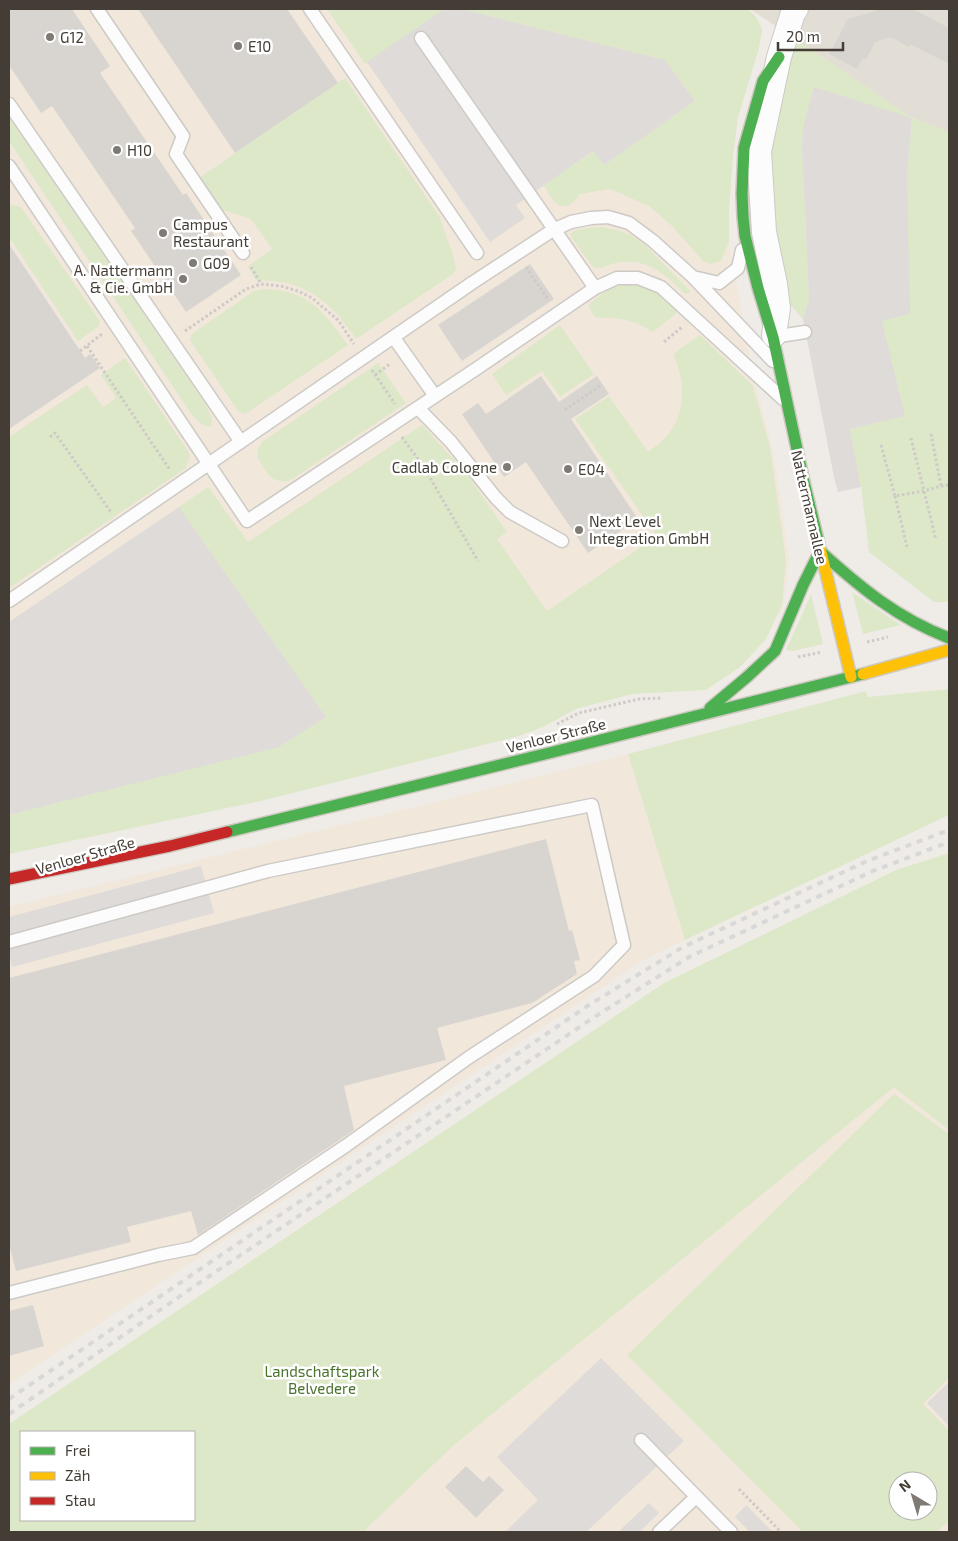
<svg xmlns="http://www.w3.org/2000/svg" width="958" height="1541" font-family="'Exo 2',sans-serif">
	<style>
		.residential { fill: #e3ded5 }
		.commercial { fill: #f1e7db; fill-rule: evenodd }
		.green { fill: #dde8c9; fill-rule: evenodd }
		.parking { fill: #dedbd8 }
		.building { fill: #d8d5d1 }
		.lines { fill: none; stroke-linecap: round; stroke-linejoin: round }
		.lane-casing { stroke: #cdcac6; stroke-width: 15 }
		.street-casing { stroke: #cdcac6; stroke-width: 26 }
		.fast-casing { stroke: #cec9c0; stroke-width: 14 }
		.slow-casing { stroke: #cec9c0; stroke-width: 14 }
		.jam-casing { stroke: #cec9c0; stroke-width: 14 }
		.path { stroke: #cdcac7; stroke-width: 3; stroke-dasharray: 2.5 2.5; stroke-linecap: butt }
		.lane { stroke: #fdfcfc; stroke-width: 12 }
		.street { stroke: #fdfcfc; stroke-width: 24 }
		.fast { stroke: #4caf50; stroke-width: 11 }
		.slow { stroke: #ffc107; stroke-width: 11 }
		.jam { stroke: #c62828; stroke-width: 11 }
		.rail { stroke: #d8d8d7; stroke-width: 4; stroke-dasharray: 6 6; stroke-linecap: butt }
		.poi-dot { fill: #807a74; stroke: #fff; stroke-width: 2 }
		.labels { text-anchor: middle; dominant-baseline: central; stroke-width: 5; stroke-linejoin: round; paint-order: stroke }
		.poi-label { font-size: 15px; fill: #443d35; stroke: #fff; text-anchor: start }
		.street-label { font-size: 15px; fill: #443d35; stroke: #fff }
		.park-label { font-size: 15px; fill: #49722b; stroke: #fff }
	</style>
	<rect width="100%" height="100%" fill="#efece8"/>
	<!-- residential -->
	<path class="residential" d="M 750,9 L 949,9 L 949,132 L 912,118 Z"/>
	<!-- commercial -->
	<path class="commercial" d="M 9,9 L 748,9 L 757,18 L 762,30 L 759,48 L 738,117 L 733,156 L 729,209 L 729,241 L 752,370 L 772,447 L 779,489 L 789,558 L 786,589 L 780,614 L 9,825 Z
		M 628,754 L 685,940 L 642,961 L 9,1384 L 9,907 Z
		M 894,1087 L 949,1130 L 949,1532 L 363,1532 L 454,1445 ZM 898,1481 L 928,1481 L 928,1511 L 898,1511 Z"/>
	<!-- green -->
	<path class="green" d="M 327,9 L 444,9 L 365,64 Z
		M 461,9 L 748,9 L 757,18 L 762,30 L 759,48 L 738,117 L 733,156 L 729,209 L 729,241 L 721,261 L 711,264 L 703,261 L 672,226 L 649,206 L 610,189 L 580,194 C 575,202 566,211 556,203 C 551,200 547,190 544,185 L 594,151 L 604,165 L 695,101 L 665,60 Z
		M 796,39 L 912,118 L 949,132 L 949,602 L 934,602 L 869,552 L 861,487 L 850,429 L 904,416 L 882,321 L 907,174 L 912,118 L 803,127 L 802,148 L 809,299 L 803,319 L 780,293 L 766,144 Z
		M 345,78 L 439,216 L 452,252 L 456,268 L 453,274 L 356,339 C 339,314 322,294 291,284 C 281,281 268,281 256,280 L 248,266 L 272,249 L 251,219 L 220,209 L 199,178 Z
		M 9,117 L 206,405 L 212,418 L 211,427 L 203,425 L 192,415 L 9,141 Z
		M 9,205 L 21,207 L 100,321 L 98,327 L 78,341 L 9,237 Z
		M 601,227 L 617,230 L 631,235 L 646,246 L 690,291 L 689,293 L 685,294 C 665,274 647,257 616,263 C 607,264 602,270 593,267 L 571,237 L 571,233 C 578,227 591,228 601,227 Z
		M 622,282 L 631,282 L 659,293 L 678,312 L 653,332 C 633,320 619,317 596,318 L 588,306 C 598,296 608,288 622,282 Z
		M 263,289 C 308,290 323,310 348,345 L 245,414 L 238,411 L 190,340 L 192,334 L 254,291 Z
		M 560,325 L 594,374 L 560,397 L 542,371 L 506,395 L 492,374 Z
		M 700,335 L 753,386 L 770,447 L 786,560 L 782,605 L 766,639 L 740,667 L 706,690 L 632,694 L 576,709 L 543,727 L 519,736 L 261,801 L 9,854 L 9,815 L 279,747 L 326,717 L 179,507 L 208,487 L 248,542 L 422,425 L 467,474 L 507,532 L 497,539 L 547,611 L 657,536 L 575,419 L 609,396 L 648,452 C 653,448 659,444 664,439 C 687,415 686,383 673,354 Z
		M 125,358 L 188,451 L 190,456 L 186,468 L 9,588 L 9,437 L 87,385 L 103,407 L 116,398 L 101,375 Z
		M 378,363 L 406,403 L 289,481 C 269,483 267,472 257,457 L 258,449 L 262,442 Z
		M 852,592 L 901,625 L 863,634 Z
		M 811,594 L 823,644 L 793,651 L 786,650 Z
		M 949,689 L 949,815 L 685,940 L 628,754 L 866,691 L 868,697 Z
		M 949,853 L 949,1130 L 894,1087 L 454,1445 L 363,1532 L 9,1532 L 9,1424 L 664,983 L 896,870 ZM 21,1432 L 194,1432 L 194,1520 L 21,1520 Z
		M 894,1094 L 949,1134 L 949,1378 L 923,1404 L 949,1431 L 949,1520 L 937,1532 L 803,1532 L 627,1355 ZM 898,1481 L 928,1481 L 928,1511 L 898,1511 Z"/>
	<!-- parking -->
	<path class="parking" d="M 444,9 L 461,9 L 665,60 L 695,101 L 604,165 L 593,151 L 516,205 L 525,218 L 490,242 L 367,62 Z
		M 814,87 L 912,118 L 907,174 L 910,314 L 882,321 L 905,416 L 850,429 L 861,487 L 838,492 L 834,477 L 803,319 L 809,299 L 802,148 L 803,127 Z
		M 179,507 L 326,717 L 279,747 L 9,815 L 9,622 Z
		M 201,866 L 214,913 L 12,967 L 9,954 L 9,917 Z
		M 601,1358 L 684,1441 L 586,1532 L 505,1532 L 538,1500 L 497,1457 Z
		M 949,1382 L 949,1426 L 927,1403 Z
		M 649,1503 L 659,1513 L 639,1532 L 618,1532 Z
		M 746,1505 L 773,1532 L 750,1532 L 735,1517 Z"/>
	<!-- building -->
	<path class="building" d="M 9,9 L 72,9 L 110,66 L 100,73 L 183,195 L 186,193 L 241,275 L 186,312 L 131,231 L 135,228 L 52,106 L 41,113 L 9,65 Z
		M 138,9 L 287,9 L 338,83 L 235,153 Z
		M 881,9 L 913,9 L 949,28 L 949,64 L 910,44 L 909,47 L 890,37 L 875,42 L 866,60 L 863,58 L 857,69 L 829,54 L 848,19 Z
		M 9,244 L 85,358 L 90,354 L 100,368 L 9,429 Z
		M 530,264 L 554,299 L 462,361 L 438,325 Z
		M 541,376 L 559,402 L 597,376 L 609,394 L 571,419 L 638,519 L 588,553 L 526,462 L 504,477 L 462,414 L 478,403 L 486,414 Z
		M 546,839 L 569,931 L 572,930 L 580,960 L 574,961 L 577,974 L 532,1003 L 437,1028 L 446,1060 L 344,1086 L 354,1130 L 198,1235 L 191,1211 L 127,1227 L 131,1242 L 16,1271 L 9,1244 L 9,978 Z
		M 33,1305 L 44,1346 L 9,1356 L 9,1311 Z
		M 466,1466 L 483,1482 L 489,1476 L 504,1490 L 476,1518 L 445,1487 Z"/>
	<g class="lines">
		<defs>
			<path id="lane" d="M 97,9 L 183,136 L 176,154 L 243,253
				M 310,9 L 477,253
				M 421,38 L 595,288
				M 9,104 L 241,442
				M 9,166 L 247,521 L 476,369 L 595,288 L 617,278 L 638,278 L 661,287 L 783,399
				M 693,277 L 719,283 L 738,268 L 742,250
				M 773,337 L 805,332
				M 394,338 L 435,396
				M 418,408 L 451,442 L 496,498 L 510,512 L 562,541
				M 9,601 L 472,283 L 553,230 L 571,222 L 591,218 L 608,217 L 629,223 L 653,241 L 693,277 L 773,361
				M 9,942 L 268,871 L 592,805 L 624,945 L 594,976 L 468,1058 L 347,1145 L 193,1248 L 158,1255 L 9,1293
				M 641,1440 L 731,1532
				M 659,1532 L 696,1497"/>
			<path id="street" d="M 774,335 L 778,308 L 775,284 L 764,232 L 759,151 L 779,57 L 793,13 L 796,9"/>
			<path id="fast" d="M 779,57 L 763,81 L 744,148 L 742,194 L 743,217 L 745,236 L 758,288 L 773,337 L 804,482 L 819,544
				M 710,708 L 747,677 L 775,651 L 803,585 L 820,551 C 861,588 897,618 949,638
				M 227,832 L 549,753 L 863,674"/>
			<path id="slow" d="M 819,544 L 851,677
				M 863,674 L 949,650"/>
			<path id="jam" d="M 9,879 L 170,846 L 227,832"/>
		</defs>
		<!-- lane casing -->
		<use href="#lane" class="lane-casing"/>
		<!-- street casing -->
		<use href="#street" class="street-casing"/>
		<!-- fast casing -->
		<use href="#fast" class="fast-casing"/>
		<!-- slow casing -->
		<use href="#slow" class="slow-casing"/>
		<!-- jam casing -->
		<use href="#jam" class="jam-casing"/>
		<!-- path -->
		<path class="path" d="M 251,267 L 261,284
			M 527,267 L 527,269 L 548,299
			M 185,331 L 246,289 L 261,284 L 281,286 L 298,291 L 312,298 L 338,320 L 354,344
			M 664,342 L 682,327
			M 87,346 L 170,470
			M 80,351 L 102,334
			M 372,370 L 395,404
			M 375,375 L 391,363
			M 565,410 L 601,385
			M 931,434 L 941,486
			M 50,437 L 55,433 L 111,512
			M 402,437 L 425,469 L 478,561
			M 911,438 L 936,540
			M 881,445 L 895,496 L 924,491 L 941,486 L 949,485
			M 895,496 L 907,547
			M 867,642 L 888,637
			M 798,657 L 822,652
			M 557,724 L 579,713 L 639,699 L 661,698
			M 739,1489 L 781,1532"/>
		<!-- lane -->
		<use href="#lane" class="lane"/>
		<!-- street -->
		<use href="#street" class="street"/>
		<!-- fast -->
		<use href="#fast" class="fast"/>
		<!-- slow -->
		<use href="#slow" class="slow"/>
		<!-- jam -->
		<use href="#jam" class="jam"/>
		<!-- rail -->
		<path class="rail" d="M 9,1399 L 589,1005 L 683,947 L 867,861 L 949,830
			M 9,1414 L 205,1279 L 596,1016 L 689,957 L 873,871 L 949,842"/>
	</g>
	<!-- markers -->
	<g class="poi-dot">
		<circle cx="50" cy="37" r="5"/>
		<circle cx="238" cy="46" r="5"/>
		<circle cx="117" cy="150" r="5"/>
		<circle cx="163" cy="233" r="5"/>
		<circle cx="193" cy="263" r="5"/>
		<circle cx="183" cy="279" r="5"/>
		<circle cx="507" cy="467" r="5"/>
		<circle cx="568" cy="469" r="5"/>
		<circle cx="579" cy="530" r="5"/>
	</g>
	<g class="labels">
		<!-- poi labels -->
		<g class="poi-label">
			<text x="60" y="37">G12</text>
			<text x="248" y="46">E10</text>
			<text x="127" y="150">H10</text>
			<text x="173" y="224">Campus<tspan x="173" dy="17">Restaurant</tspan></text>
			<text x="203" y="263">G09</text>
			<text x="173" y="270" text-anchor="end">A. Nattermann<tspan x="173" dy="17">&amp; Cie. GmbH</tspan></text>
			<text x="497" y="467" text-anchor="end">Cadlab Cologne</text>
			<text x="578" y="469">E04</text>
			<text x="589" y="521">Next Level<tspan x="589" dy="17">Integration GmbH</tspan></text>
		</g>
		<!-- street labels -->
		<g class="street-label">
			<text transform="translate(810 507) rotate(77)">Nattermannallee</text>
			<text transform="translate(556 735) rotate(-14)">Venloer Straße</text>
			<text transform="translate(85 855) rotate(-16)">Venloer Straße</text>
		</g>
		<!-- park labels -->
		<g class="park-label">
			<text x="322" y="1371">Landschaftspark<tspan x="322" dy="17">Belvedere</tspan></text>
		</g>
	</g>
	<!-- border -->
	<rect width="958" height="1541" fill="none" stroke="#443d35" stroke-width="20"/>
	<!-- legend -->
	<rect x="20" y="1431" width="175" height="90" fill="#ffffff" stroke="#b4b1ae"/>
	<rect x="30" y="1447" width="25" height="8" fill="#4caf50" stroke="#b4b1ae"/>
	<text x="65" y="1456" font-size="15" fill="#443d35">Frei</text>
	<rect x="30" y="1472" width="25" height="8" fill="#ffc107" stroke="#b4b1ae"/>
	<text x="65" y="1481" font-size="15" fill="#443d35">Zäh</text>
	<rect x="30" y="1497" width="25" height="8" fill="#c62828" stroke="#b4b1ae"/>
	<text x="65" y="1506" font-size="15" fill="#443d35">Stau</text>
	<!-- north arrow -->
	<g transform="translate(913 1496) rotate(322)"><circle r="24" fill="#ffffff" stroke="#b4b1ae"/>
	<path d="M0-4L9 19L0 12L-9 19Z" fill="#807a74"/>
	<text y="-8" font-size="14" font-weight="bold" text-anchor="middle" fill="#443d35">N</text>
	</g>
	<!-- scale -->
	<path d="M778 42v8h65v-8" fill="none" stroke="#443d35" stroke-width="2.5"/>
	<text x="786" y="42" font-size="15" fill="#443d35" stroke="#ffffff" stroke-width="4" paint-order="stroke">20 m</text>
</svg>
